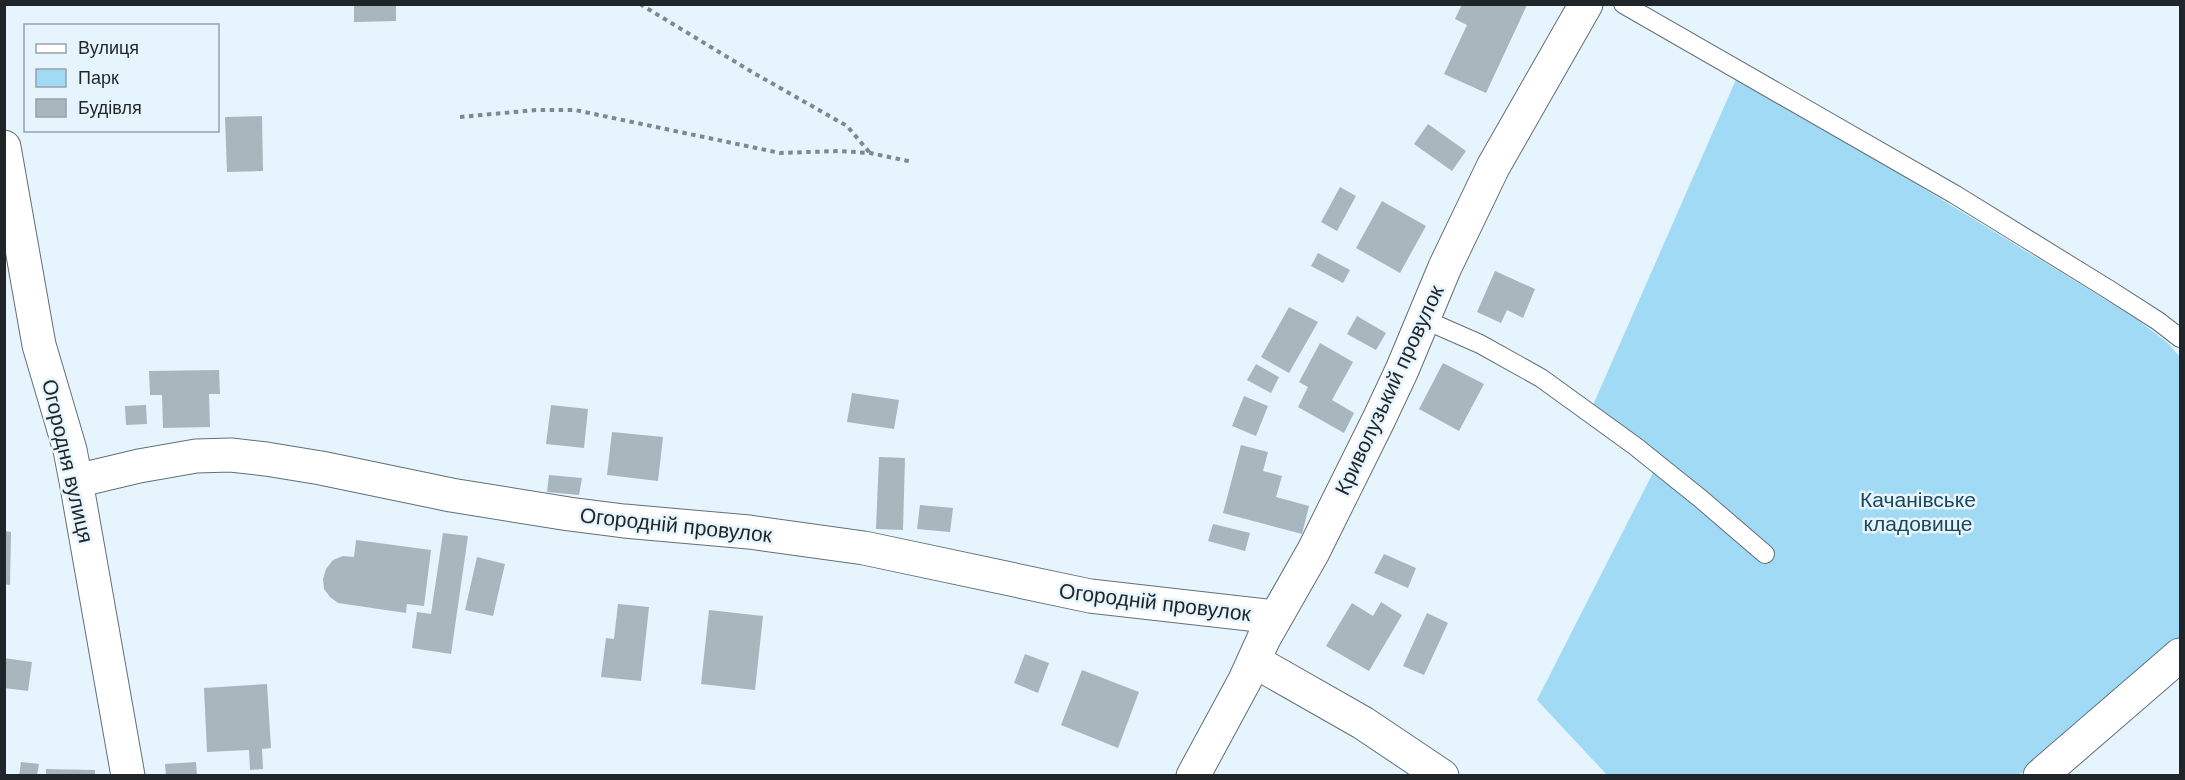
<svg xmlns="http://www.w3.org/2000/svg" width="2185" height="780" font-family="Helvetica,sans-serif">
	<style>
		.green { fill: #a1daf5 }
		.building { fill: #a8b6bd }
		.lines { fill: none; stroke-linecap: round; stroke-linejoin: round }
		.service-casing { stroke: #626f76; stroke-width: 20 }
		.minor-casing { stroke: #626f76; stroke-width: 35 }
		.path { stroke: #7e888d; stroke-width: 4; stroke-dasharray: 4.5 4.5; stroke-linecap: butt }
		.service { stroke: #fff; stroke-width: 18 }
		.minor { stroke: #fff; stroke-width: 33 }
		.labels { text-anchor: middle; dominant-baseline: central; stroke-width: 5; stroke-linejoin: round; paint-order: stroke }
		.street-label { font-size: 21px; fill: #1f2528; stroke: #e6f5fd }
		.park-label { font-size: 21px; fill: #1b4759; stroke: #e6f5fd }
	</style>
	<rect width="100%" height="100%" fill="#e6f5fd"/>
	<!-- green -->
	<path class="green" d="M 1738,75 L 2134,317 L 2168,343 L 2180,357 L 2180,637 L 2033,766 L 2018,775 L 1607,775 L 1537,700 L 1662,455 L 1593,405 Z"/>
	<!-- building -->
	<path class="building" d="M 354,4 L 396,4 L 396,21 L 354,22 Z
		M 1462,4 L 1527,5 L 1486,93 L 1444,74 L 1467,25 L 1455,19 Z
		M 262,116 L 263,171 L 227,172 L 225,117 Z
		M 1428,124 L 1466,151 L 1452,171 L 1414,144 Z
		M 1340,187 L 1356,196 L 1337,231 L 1321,222 Z
		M 1382,201 L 1426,226 L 1400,273 L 1356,248 Z
		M 1318,253 L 1350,270 L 1343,283 L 1311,266 Z
		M 1495,271 L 1535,289 L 1523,318 L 1507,310 L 1501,323 L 1477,312 Z
		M 1289,307 L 1318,322 L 1289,373 L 1261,357 Z
		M 1357,316 L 1386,333 L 1376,350 L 1347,334 Z
		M 1320,343 L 1353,362 L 1332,400 L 1354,413 L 1344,433 L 1298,407 L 1308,387 L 1299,382 Z
		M 1443,363 L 1484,384 L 1459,431 L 1419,409 Z
		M 1256,364 L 1279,377 L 1271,393 L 1247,380 Z
		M 219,370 L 220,394 L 209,394 L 210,427 L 163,428 L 162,395 L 150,395 L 149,371 Z
		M 852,393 L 899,400 L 894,429 L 847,422 Z
		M 1244,396 L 1268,406 L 1256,436 L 1232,426 Z
		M 146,405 L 147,424 L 126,425 L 125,406 Z
		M 551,405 L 588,409 L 584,448 L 546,444 Z
		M 612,432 L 663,437 L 658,481 L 607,475 Z
		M 1241,445 L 1268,452 L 1263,471 L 1282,476 L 1276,497 L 1309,506 L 1302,534 L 1223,513 Z
		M 879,457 L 905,458 L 903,530 L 876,529 Z
		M 549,475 L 582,478 L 579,495 L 547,492 Z
		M 920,505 L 953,508 L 950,532 L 917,529 Z
		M 1213,524 L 1250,533 L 1245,551 L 1208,541 Z
		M 4,531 L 11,532 L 10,585 L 4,584 Z
		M 443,533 L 468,536 L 451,654 L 412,648 L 417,612 L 431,614 Z
		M 356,540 L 431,550 L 424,606 L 407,604 L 406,613 L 338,603 L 330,597 L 324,589 L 323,579 L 326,569 L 333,560 L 343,556 L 354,557 Z
		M 1384,554 L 1416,568 L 1408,588 L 1374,573 Z
		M 477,557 L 505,564 L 493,616 L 465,610 Z
		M 1381,602 L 1402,615 L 1369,671 L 1326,646 L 1352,603 L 1373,616 Z
		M 618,604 L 649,607 L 641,681 L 601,677 L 606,638 L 614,639 Z
		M 709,610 L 763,616 L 755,690 L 701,684 Z
		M 1427,613 L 1448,623 L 1424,675 L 1403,666 Z
		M 1025,654 L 1049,663 L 1038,693 L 1014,683 Z
		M 4,658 L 32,662 L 28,691 L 4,688 Z
		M 1082,670 L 1139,692 L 1118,748 L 1061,725 Z
		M 267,684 L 271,748 L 262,749 L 263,769 L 250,770 L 249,750 L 207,752 L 204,688 Z
		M 21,762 L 39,764 L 37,776 L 19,776 Z
		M 196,762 L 197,776 L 166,776 L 165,764 Z
		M 46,769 L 95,770 L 95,776 L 46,776 Z"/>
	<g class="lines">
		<defs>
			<path id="service" d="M 1623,4 L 1954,194 L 2108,289 L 2158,321 L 2180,338
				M 1423,319 L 1480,344 L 1541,378 L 1635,446 L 1701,499 L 1765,554"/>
			<path id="minor" d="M 4,147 L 39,345 L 70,450 L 76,481 L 128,776
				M 76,481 L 139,466 L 196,456 L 231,455 L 266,459 L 321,468 L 451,495 L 569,514 L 624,521 L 749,532 L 864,548 L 1090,596 L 1275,617
				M 1254,661 L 1363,723 L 1442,776
				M 1193,776 L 1245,680 L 1264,638 L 1313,552 L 1379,419 L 1402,370 L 1445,267 L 1493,167 L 1586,4
				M 2040,776 L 2180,655"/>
		</defs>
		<!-- service casing -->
		<use href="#service" class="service-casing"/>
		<!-- minor casing -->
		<use href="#minor" class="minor-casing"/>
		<!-- path -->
		<path class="path" d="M 640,4 L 752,72 L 847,126 L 870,153
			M 460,117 L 536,110 L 575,110 L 780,153 L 838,151 L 870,153 L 913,162"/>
		<!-- service -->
		<use href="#service" class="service"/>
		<!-- minor -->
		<use href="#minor" class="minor"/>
	</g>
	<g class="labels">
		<!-- street labels -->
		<g class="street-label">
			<text transform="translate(1389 390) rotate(-65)">Криволузький провулок</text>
			<text transform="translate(68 461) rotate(77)">Огородня вулиця</text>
			<text transform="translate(676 525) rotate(6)">Огородній провулок</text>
			<text transform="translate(1155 602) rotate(7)">Огородній провулок</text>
		</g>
		<!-- park labels -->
		<g class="park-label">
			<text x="1918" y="499">Качанівське<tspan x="1918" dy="24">кладовище</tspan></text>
		</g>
	</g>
	<!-- border -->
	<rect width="2185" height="780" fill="none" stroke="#1f2528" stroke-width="12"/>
	<!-- legend -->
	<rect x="24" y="24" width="195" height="108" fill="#e6f5fd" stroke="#96a2a8" stroke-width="1.5"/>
	<rect x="36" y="44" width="30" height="9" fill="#ffffff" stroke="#96a2a8" stroke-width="1.5"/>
	<text x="78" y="54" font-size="18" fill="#1f2528">Вулиця</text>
	<rect x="36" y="69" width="30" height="18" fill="#a1daf5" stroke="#96a2a8" stroke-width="1.5"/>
	<text x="78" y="84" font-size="18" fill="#1f2528">Парк</text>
	<rect x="36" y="99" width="30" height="18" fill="#a8b6bd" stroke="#96a2a8" stroke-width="1.5"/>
	<text x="78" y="114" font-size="18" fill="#1f2528">Будівля</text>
</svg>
